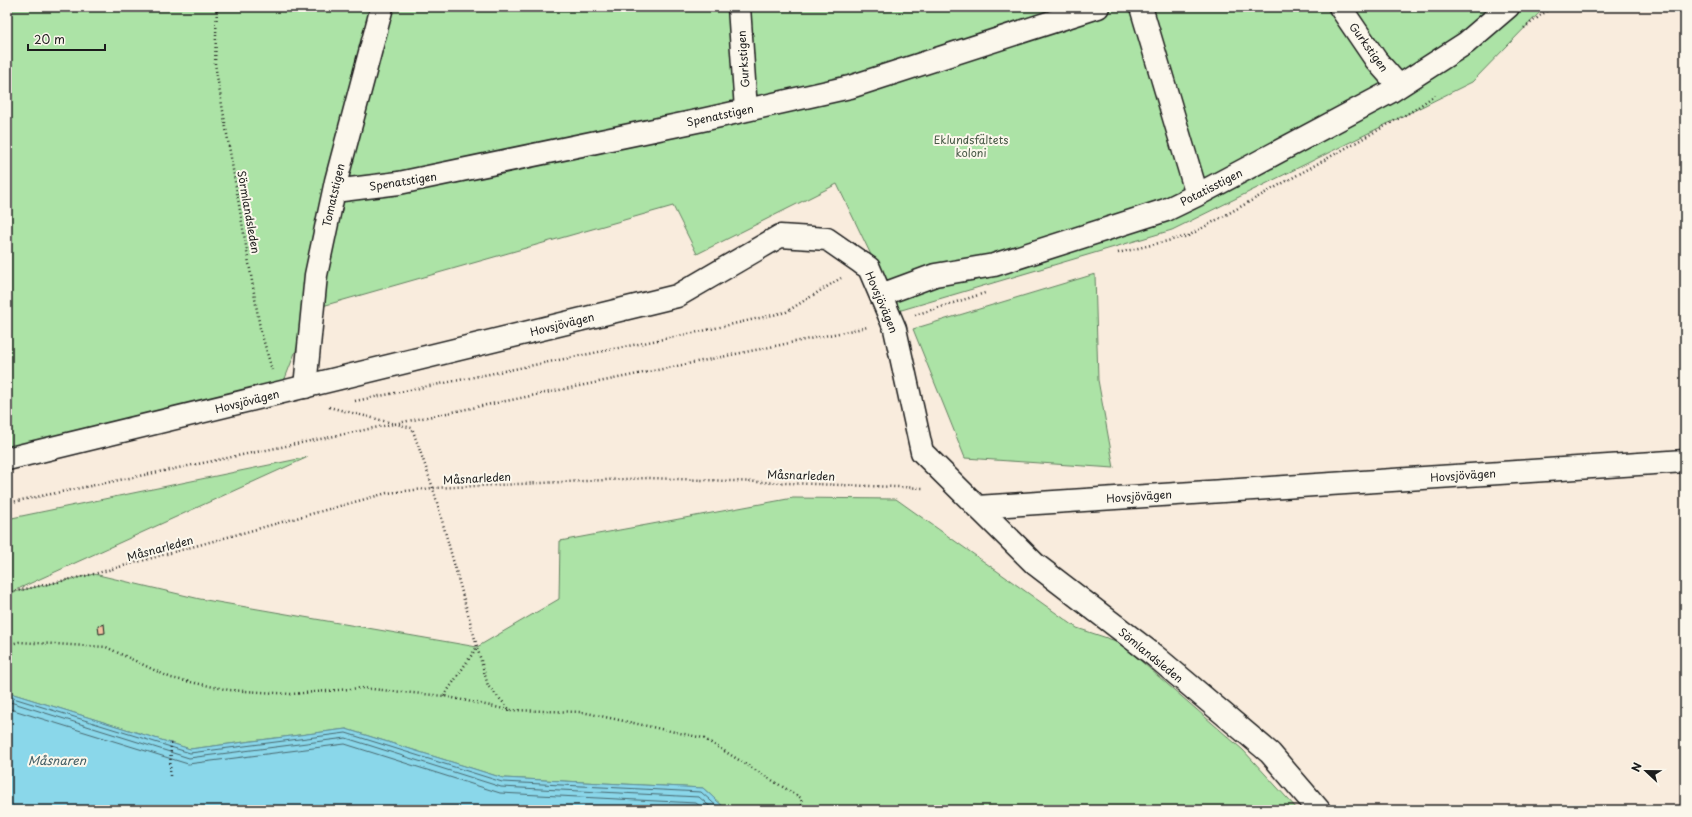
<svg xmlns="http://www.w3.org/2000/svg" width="1692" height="817" font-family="'Playpen Sans',sans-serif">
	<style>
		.green { fill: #ace3a6; stroke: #648061 }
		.water { fill: #8ad7ea; stroke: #5e8c98 }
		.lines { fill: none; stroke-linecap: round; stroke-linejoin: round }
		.shore { stroke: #48676e; stroke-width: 1 }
		.building { fill: #efc09f; stroke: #1c1c1c }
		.minor-casing { stroke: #1c1c1c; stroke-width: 25 }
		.tertiary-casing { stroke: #1c1c1c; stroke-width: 25 }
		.path { stroke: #1c1c1c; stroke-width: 2.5; stroke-dasharray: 1 3; stroke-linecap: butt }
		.minor { stroke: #fbf7ec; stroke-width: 22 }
		.tertiary { stroke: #fbf7ec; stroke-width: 22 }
		.labels { text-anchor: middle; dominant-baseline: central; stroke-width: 4; stroke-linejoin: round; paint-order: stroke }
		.street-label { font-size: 11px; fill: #1c1c1c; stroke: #fbf7ec }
		.park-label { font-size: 11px; fill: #475845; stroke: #fbf7ec }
		.water-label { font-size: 12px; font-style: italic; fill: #425d64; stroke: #fbf7ec }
	</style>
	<rect width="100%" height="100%" fill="#f9ecdd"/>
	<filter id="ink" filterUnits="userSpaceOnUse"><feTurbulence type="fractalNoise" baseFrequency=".025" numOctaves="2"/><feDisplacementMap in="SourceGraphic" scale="8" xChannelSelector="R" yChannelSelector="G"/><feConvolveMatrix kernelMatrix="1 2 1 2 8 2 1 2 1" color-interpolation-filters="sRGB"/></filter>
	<g filter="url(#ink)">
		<!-- green -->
		<path class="green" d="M 7,7 L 1545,7 L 1472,82 L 1172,230 L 932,301 L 898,311 L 837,184 L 697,254 L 673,206 L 312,309 L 279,394 L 7,459 Z
			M 1095,274 L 1098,380 L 1114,468 L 965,458 L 913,329 Z
			M 308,457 L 9,593 L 94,574 L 200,599 L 477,647 L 559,599 L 560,541 L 793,498 L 896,499 L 1077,628 L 1119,642 L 1243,750 L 1298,810 L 727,810 L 703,788 L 503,778 L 346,729 L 190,749 L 7,692 L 7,519 Z"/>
		<!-- water -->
		<path class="water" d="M 7,692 L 190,749 L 346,729 L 503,778 L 703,788 L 727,810 L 7,810 Z"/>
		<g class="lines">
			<!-- shore -->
			<path class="shore" d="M 7,696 L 190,753 L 346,733 L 502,782 L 701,792 L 721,810
				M 7,701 L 189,758 L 346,738 L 501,787 L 699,797 L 714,810
				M 7,708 L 188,764 L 345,744 L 500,793 L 696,803 L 705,810"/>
		</g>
		<!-- building -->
		<path class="building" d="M 104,624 L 105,633 L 99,634 L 98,626 Z"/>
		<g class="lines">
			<defs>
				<path id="minor" d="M 739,7 L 746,110
					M 1141,7 L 1197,195
					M 1340,7 L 1376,60 L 1399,86
					M 334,191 L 399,183 L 702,120 L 850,87 L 1098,7
					M 863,264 L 869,268 L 895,329 L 922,452 L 1035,564 L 1155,656 L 1270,753 L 1319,810
					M 881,295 L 935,275 L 994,265 L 1166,210 L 1197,195 L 1390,92 L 1466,43 L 1508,7
					M 305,387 L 316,275 L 336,181 L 382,7
					M 977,507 L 1685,461"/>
				<path id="tertiary" d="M 7,459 L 677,296 L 780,236 L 827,239 L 863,264"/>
			</defs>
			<!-- minor casing -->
			<use href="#minor" class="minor-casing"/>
			<!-- tertiary casing -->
			<use href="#tertiary" class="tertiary-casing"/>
			<!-- path -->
			<path class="path" d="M 217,7 L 215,64 L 260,328 L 272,370
				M 1524,28 L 1552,7
				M 1118,253 L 1188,236 L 1414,110 L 1435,95
				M 915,315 L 985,293
				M 355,401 L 698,332 L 786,312 L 841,278
				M 329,407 L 412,428 L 433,488 L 488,686 L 510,710 L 582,712 L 703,738 L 801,798 L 803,810
				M 7,503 L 868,327
				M 7,593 L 94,574 L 387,493 L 433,488 L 649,478 L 924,488
				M 7,645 L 19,642 L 106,647 L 171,678 L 229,690 L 292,694 L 361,688 L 444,696 L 509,710
				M 444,696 L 477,647
				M 170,776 L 171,743"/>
			<!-- minor -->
			<use href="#minor" class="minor"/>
			<!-- tertiary -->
			<use href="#tertiary" class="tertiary"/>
		</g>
	</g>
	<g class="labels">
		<!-- street labels -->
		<g class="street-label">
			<text transform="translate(1369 47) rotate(54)">Gurkstigen</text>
			<text transform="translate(743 59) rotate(-94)">Gurkstigen</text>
			<text transform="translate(720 115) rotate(-12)">Spenatstigen</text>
			<text transform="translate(403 181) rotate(-9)">Spenatstigen</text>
			<text transform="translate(1211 187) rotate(-27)">Potatisstigen</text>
			<text transform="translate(333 195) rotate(-77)">Tomatstigen</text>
			<text transform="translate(249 212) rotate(80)">Sörmlandsleden</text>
			<text transform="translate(882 302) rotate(67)">Hovsjövägen</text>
			<text transform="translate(562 324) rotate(-14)">Hovsjövägen</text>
			<text transform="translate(247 401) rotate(-14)">Hovsjövägen</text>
			<text transform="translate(801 475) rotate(2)">Måsnarleden</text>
			<text transform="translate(1463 475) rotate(-4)">Hovsjövägen</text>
			<text transform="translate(477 478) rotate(-3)">Måsnarleden</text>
			<text transform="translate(1139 496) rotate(-4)">Hovsjövägen</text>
			<text transform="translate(160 548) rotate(-15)">Måsnarleden</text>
			<text transform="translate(1151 655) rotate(39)">Sömlandsleden</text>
		</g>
		<!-- park labels -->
		<g class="park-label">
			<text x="971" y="139">Eklundsfältets<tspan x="971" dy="13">koloni</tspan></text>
		</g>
		<!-- water labels -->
		<g class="water-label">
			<text x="57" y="760">Måsnaren</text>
		</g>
	</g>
	<!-- margin -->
	<rect width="1692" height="817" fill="none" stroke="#fbf7ec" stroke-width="24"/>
	<rect x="12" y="12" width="1668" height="793" fill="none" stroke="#1c1c1c" stroke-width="1.5" filter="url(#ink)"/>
	<!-- north arrow -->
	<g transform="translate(1646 771) rotate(292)" stroke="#fbf7ec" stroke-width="3" paint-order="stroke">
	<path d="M0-3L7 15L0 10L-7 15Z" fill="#1c1c1c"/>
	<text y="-6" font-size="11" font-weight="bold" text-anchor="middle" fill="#1c1c1c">N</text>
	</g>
	<!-- scale -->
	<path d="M28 44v6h77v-6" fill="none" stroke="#1c1c1c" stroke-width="2"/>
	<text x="34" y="44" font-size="12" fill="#1c1c1c" stroke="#fbf7ec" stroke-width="3" paint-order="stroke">20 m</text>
</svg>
